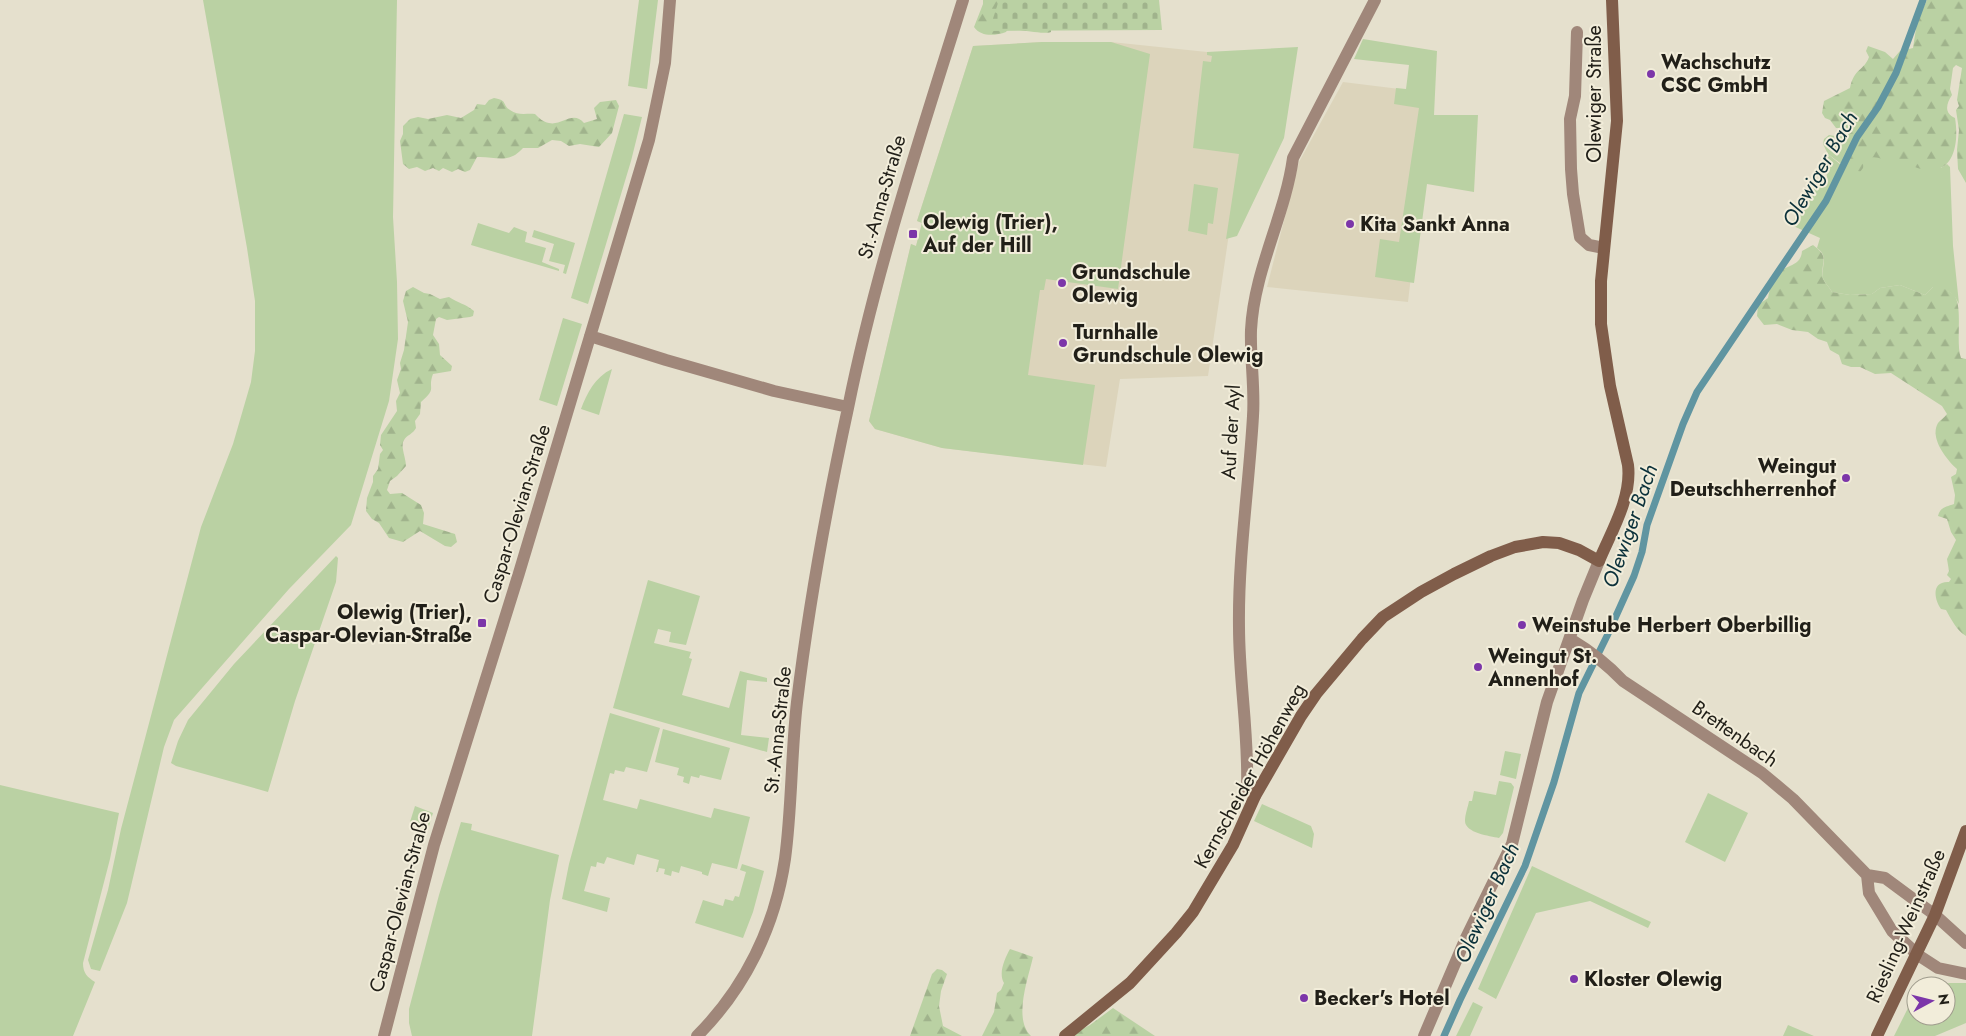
<svg xmlns="http://www.w3.org/2000/svg" width="1966" height="1036" font-family="Jost,sans-serif">
	<style>
		.built { fill: #dcd4bb }
		.green { fill: #bad1a3 }
		.forest { fill: url(#forest-firs) }
		.cemetery { fill: url(#cemetery-stones) }
		.lines { fill: none; stroke-linecap: round; stroke-linejoin: round }
		.stream { stroke: #6095a1; stroke-width: 7 }
		.street { stroke: #a0877a; stroke-width: 12 }
		.secondary { stroke: #805d4a; stroke-width: 12 }
		.poi-dot { fill: #7c36a9; stroke: #f2edda; stroke-width: 2 }
		.labels { text-anchor: middle; dominant-baseline: central; stroke-width: 4; stroke-linejoin: round; paint-order: stroke }
		.poi-label { font-size: 20px; font-weight: bold; fill: #211f18; stroke: #f2edda; text-anchor: start }
		.street-label { font-size: 20px; fill: #211f18; stroke: #f2edda }
		.water-label { font-size: 21px; font-style: italic; fill: #0b313a; stroke: #f2edda }
	</style>
	<defs>
		<pattern id="forest-firs" width="22" height="20" patternUnits="userSpaceOnUse" patternTransform="scale(1.25)"><rect width="22" height="20" fill="#bad1a3"/><path d="M5 1l3.5 6h-7zM16 11l3.5 6h-7z" fill="#a0b38c"/></pattern>
		<pattern id="cemetery-stones" width="16" height="16" patternUnits="userSpaceOnUse" patternTransform="scale(1.25)"><rect width="16" height="16" fill="#bad1a3"/><path d="M2 7V4a2 2 0 0 1 4 0v3zM10 15v-3a2 2 0 0 1 4 0v3z" fill="#a0b38c"/></pattern>
	</defs>
	<rect width="100%" height="100%" fill="#e5e0cd"/>
	<!-- built -->
	<path class="built" d="M 1042,42 L 1111,42 L 1255,57 L 1208,376 L 1120,379 L 1106,467 L 942,448 L 875,429 L 869,421 L 911,244 L 916,246 L 922,223 L 917,221 L 973,46 Z
		M 1343,82 L 1432,93 L 1408,302 L 1267,287 L 1299,162 Z"/>
	<!-- green -->
	<path class="green" d="M 203,0 L 397,0 L 393,217 L 397,282 L 398,339 L 389,401 L 351,525 L 289,589 L 174,720 L 164,747 L 127,903 L 100,971 L 91,969 L 88,960 L 108,890 L 121,829 L 201,527 L 233,444 L 251,382 L 255,351 L 255,301 L 247,248 Z
		M 639,0 L 658,0 L 647,89 L 628,86 Z
		M 1363,39 L 1437,51 L 1434,115 L 1478,115 L 1474,192 L 1427,184 L 1414,283 L 1375,277 L 1380,239 L 1399,242 L 1419,108 L 1394,104 L 1396,88 L 1406,89 L 1409,65 L 1354,59 Z
		M 1042,42 L 1111,42 L 1150,54 L 1118,289 L 1046,279 L 1044,290 L 1040,290 L 1028,375 L 1095,385 L 1083,465 L 942,448 L 875,429 L 869,421 L 911,244 L 916,246 L 922,223 L 917,221 L 973,46 Z
		M 1298,47 L 1284,138 L 1237,236 L 1226,239 L 1239,154 L 1193,148 L 1203,61 L 1211,62 L 1212,56 L 1207,55 L 1207,52 Z
		M 624,114 L 642,117 L 631,161 L 588,304 L 571,298 Z
		M 1849,142 L 1941,168 L 1947,164 L 1950,167 L 1953,246 L 1959,304 C 1953,291 1947,290 1933,287 L 1925,295 L 1900,285 L 1880,288 L 1872,294 L 1850,295 L 1832,292 C 1830,288 1824,282 1823,278 C 1821,266 1829,256 1817,248 L 1820,238 L 1791,225 L 1795,218 L 1794,211 L 1797,207 L 1804,205 L 1803,200 L 1809,196 L 1816,184 L 1827,177 L 1825,159 L 1828,154 L 1841,165 Z
		M 1194,184 L 1218,188 L 1213,224 L 1208,223 L 1207,235 L 1188,231 Z
		M 478,223 L 509,233 L 514,227 L 527,232 L 525,242 L 546,248 L 542,262 L 559,269 L 559,271 L 471,245 Z
		M 534,230 L 575,243 L 566,274 L 563,273 L 565,265 L 549,261 L 554,244 L 532,237 Z
		M 563,318 L 582,324 L 557,406 L 539,400 Z
		M 612,369 L 599,415 L 581,409 C 587,393 595,377 612,369 Z
		M 336,556 L 338,558 L 336,582 L 295,701 L 268,792 L 176,766 L 171,763 L 178,741 L 188,720 L 234,664 Z
		M 648,580 L 700,596 L 686,645 L 669,642 L 671,632 L 658,629 L 654,643 L 691,652 L 689,658 L 692,659 L 682,695 L 729,708 L 740,671 L 767,678 L 767,682 L 747,680 L 741,735 L 769,738 L 767,752 L 613,708 Z
		M 610,713 L 660,728 L 647,772 L 626,767 L 624,772 L 615,770 L 614,774 L 610,773 L 603,800 L 637,809 L 640,799 L 711,818 L 714,808 L 750,817 L 737,869 L 712,863 L 708,876 L 702,874 L 702,872 L 681,866 L 679,873 L 672,871 L 671,876 L 664,874 L 665,869 L 659,868 L 658,872 L 656,872 L 659,860 L 637,854 L 634,865 L 607,857 L 604,864 L 597,862 L 596,867 L 591,866 L 584,891 L 610,898 L 607,912 L 562,899 L 569,864 Z
		M 663,729 L 730,748 L 721,780 L 700,775 L 699,778 L 691,776 L 689,784 L 683,782 L 684,777 L 677,775 L 679,768 L 655,762 Z
		M 1505,751 L 1521,754 L 1516,779 L 1500,775 Z
		M 1499,781 L 1511,783 L 1514,787 L 1503,833 L 1499,838 C 1490,836 1465,833 1465,821 C 1465,814 1468,807 1469,801 L 1472,801 L 1474,791 L 1496,795 Z
		M 0,785 L 119,813 L 110,859 L 83,963 C 83,973 87,977 95,982 L 73,1036 L 0,1036 Z
		M 1708,793 L 1748,813 L 1725,862 L 1685,842 Z
		M 1262,804 L 1311,826 L 1314,834 L 1312,848 L 1254,821 Z
		M 415,806 L 433,813 L 428,829 L 422,830 L 411,826 L 410,822 Z
		M 461,822 L 472,824 L 471,830 L 559,855 L 550,900 L 532,1036 L 412,1036 L 409,1023 L 409,1009 L 439,895 Z
		M 742,864 L 764,871 L 753,912 L 743,938 L 695,923 L 703,900 L 723,906 L 725,899 L 733,901 L 735,896 L 739,897 L 746,872 L 740,870 Z
		M 1532,866 L 1651,922 L 1648,928 L 1590,901 L 1536,913 L 1496,999 L 1478,989 Z
		M 1949,983 L 1966,983 L 1966,1023 L 1935,1036 L 1894,1036 L 1910,1004 L 1916,997 L 1916,1016 L 1946,1016 L 1946,986 L 1934,986 Z
		M 1473,1002 L 1483,1007 L 1470,1036 L 1456,1036 Z
		M 1788,1025 L 1814,1036 L 1783,1036 Z"/>
	<!-- forest -->
	<path class="forest" d="M 983,0 L 1010,0 L 1051,28 L 1051,32 C 1042,35 1019,29 1008,29 L 1006,32 C 995,36 981,37 974,27 L 983,4 Z
		M 1927,0 L 1966,0 L 1966,183 L 1958,169 L 1957,150 L 1959,130 L 1956,110 L 1959,106 L 1957,100 L 1962,68 L 1956,65 L 1953,68 L 1950,89 L 1952,95 C 1946,104 1944,113 1955,118 C 1959,142 1955,177 1921,169 C 1908,166 1906,159 1892,163 C 1881,159 1875,154 1864,160 L 1863,168 L 1860,172 L 1840,163 L 1828,154 L 1823,144 L 1824,139 L 1829,135 L 1840,137 L 1845,131 L 1842,128 L 1836,128 L 1830,120 L 1825,118 L 1822,113 L 1824,101 L 1850,88 C 1854,68 1864,71 1869,57 L 1866,51 L 1868,46 L 1885,52 L 1893,59 L 1900,51 L 1913,48 L 1917,22 Z
		M 494,98 C 508,100 502,105 510,110 C 518,116 526,113 535,114 C 539,118 543,122 549,123 C 562,126 573,110 584,123 L 597,119 L 594,108 L 600,102 L 616,100 L 619,106 L 612,133 L 599,147 L 580,144 L 569,146 L 561,141 L 552,140 L 538,148 L 523,148 C 508,165 495,156 477,157 L 470,170 L 465,172 L 458,169 L 452,172 L 443,168 L 439,171 L 433,168 L 425,171 L 417,167 L 409,169 L 403,164 L 400,141 L 403,134 L 403,126 L 410,119 L 418,117 L 428,119 L 447,115 L 461,118 L 474,110 L 477,104 L 485,105 L 489,100 Z
		M 1813,245 C 1831,258 1820,261 1823,278 C 1824,282 1830,288 1832,292 L 1850,295 L 1872,294 L 1880,288 L 1900,285 L 1925,295 L 1933,287 L 1939,285 C 1944,289 1949,291 1953,294 C 1964,304 1955,342 1961,358 L 1966,359 L 1966,636 C 1957,631 1951,619 1946,610 L 1941,609 C 1934,599 1931,581 1949,582 L 1951,579 L 1947,575 L 1949,571 L 1947,559 L 1956,540 L 1951,532 L 1947,519 L 1938,516 C 1940,507 1946,507 1954,504 L 1955,495 L 1951,477 L 1956,474 L 1957,469 C 1947,460 1929,438 1938,423 C 1940,420 1944,418 1947,414 L 1942,406 L 1891,373 L 1875,374 L 1860,367 L 1851,367 L 1842,364 L 1839,355 L 1830,350 L 1827,342 L 1818,339 L 1808,332 L 1792,330 L 1777,324 L 1764,325 L 1757,316 L 1758,305 L 1768,298 C 1770,288 1772,280 1780,272 C 1788,264 1801,266 1802,251 Z
		M 413,287 L 424,293 L 430,294 L 440,299 L 449,297 C 458,303 466,304 474,311 L 473,316 L 470,317 L 447,320 L 439,317 L 436,319 L 433,335 L 439,344 L 440,355 L 452,366 L 451,371 L 433,374 C 427,390 438,387 421,402 L 420,414 L 415,421 L 416,428 C 413,434 407,435 404,440 C 400,446 406,458 406,466 L 397,476 L 390,481 L 387,490 L 390,494 L 402,493 L 421,505 L 424,513 L 423,524 L 455,534 L 457,542 L 451,547 L 445,546 L 420,531 L 403,542 L 389,538 L 379,523 L 372,519 L 366,511 L 367,498 L 373,482 L 373,476 L 378,469 L 380,454 L 383,450 L 380,445 L 381,435 L 397,411 L 396,401 L 400,393 L 397,380 L 401,369 L 400,363 L 404,350 L 408,322 L 403,301 L 406,291 Z
		M 1010,949 L 1033,957 C 1028,979 1013,1019 1031,1036 L 982,1036 L 994,1012 L 997,993 L 1001,990 L 1004,983 C 998,973 1005,958 1010,949 Z
		M 937,969 L 942,970 L 947,974 L 941,991 L 939,1006 L 943,1026 L 962,1036 L 910,1036 L 932,974 Z
		M 1113,1008 L 1155,1036 L 1069,1036 L 1090,1025 Z"/>
	<!-- cemetery -->
	<path class="cemetery" d="M 999,0 L 1159,0 L 1162,30 L 989,31 Z"/>
	<g class="lines">
		<!-- stream -->
		<path class="stream" d="M 1444,1036 L 1460,1000 L 1525,866 L 1554,782 L 1579,693 L 1607,636 L 1634,576 L 1642,552 L 1647,525 L 1683,424 L 1697,392 L 1826,201 L 1857,137 L 1878,107 L 1896,73 L 1923,0"/>
		<!-- street -->
		<path class="street" d="M 1577,32 L 1575,96 L 1570,119 L 1571,169 L 1573,194 L 1580,237 L 1589,245 L 1604,248
			M 590,336 L 666,360 L 774,391 L 848,407
			M 1570,639 C 1590,651 1607,664 1623,681 L 1762,773 L 1793,799 L 1867,875 L 1885,878 L 1935,915 L 1966,943
			M 1255,796 L 1247,789 C 1249,735 1239,681 1239,627 C 1238,557 1249,486 1253,416 C 1255,388 1250,358 1251,330 C 1254,270 1285,216 1293,158 L 1375,0
			M 1867,875 L 1869,893 L 1892,931 L 1918,955 L 1938,968 L 1966,974
			M 384,1036 L 434,845 L 519,573 L 649,140 L 665,63 L 670,0
			M 697,1036 C 745,988 775,927 785,859 C 792,807 791,754 797,702 C 809,603 827,505 848,408 C 876,269 921,135 963,0
			M 1424,1036 L 1465,940 L 1512,844 L 1547,702 L 1583,600 L 1599,561"/>
		<!-- secondary -->
		<path class="secondary" d="M 1065,1036 L 1130,983 L 1176,933 L 1193,912 L 1233,845 L 1255,796 L 1301,716 L 1316,694 L 1362,639 L 1383,617 L 1421,592 L 1454,574 L 1491,556 L 1515,547 L 1543,542 L 1559,543 L 1579,550 L 1599,561 C 1611,532 1632,498 1628,465 L 1610,386 L 1601,324 L 1601,281 L 1617,121 L 1612,0
			M 1877,1036 L 1935,915 L 1966,831"/>
	</g>
	<!-- markers -->
	<g class="poi-dot">
		<circle cx="1651" cy="74" r="5"/>
		<circle cx="1350" cy="224" r="5"/>
		<rect x="908" y="229" width="10" height="10" rx="2.5"/>
		<circle cx="1062" cy="283" r="5"/>
		<circle cx="1063" cy="343" r="5"/>
		<circle cx="1846" cy="478" r="5"/>
		<rect x="477" y="618" width="10" height="10" rx="2.5"/>
		<circle cx="1522" cy="625" r="5"/>
		<circle cx="1478" cy="667" r="5"/>
		<circle cx="1574" cy="979" r="5"/>
		<circle cx="1304" cy="998" r="5"/>
	</g>
	<g class="labels">
		<!-- poi labels -->
		<g class="poi-label">
			<text x="1661" y="62">Wachschutz<tspan x="1661" dy="23">CSC GmbH</tspan></text>
			<text x="923" y="222">Olewig (Trier),<tspan x="923" dy="23">Auf der Hill</tspan></text>
			<text x="1360" y="224">Kita Sankt Anna</text>
			<text x="1072" y="272">Grundschule<tspan x="1072" dy="23">Olewig</tspan></text>
			<text x="1073" y="332">Turnhalle<tspan x="1073" dy="23">Grundschule Olewig</tspan></text>
			<text x="1836" y="466" text-anchor="end">Weingut<tspan x="1836" dy="23">Deutschherrenhof</tspan></text>
			<text x="472" y="612" text-anchor="end">Olewig (Trier),<tspan x="472" dy="23">Caspar-Olevian-Straße</tspan></text>
			<text x="1532" y="625">Weinstube Herbert Oberbillig</text>
			<text x="1488" y="656">Weingut St.<tspan x="1488" dy="23">Annenhof</tspan></text>
			<text x="1584" y="979">Kloster Olewig</text>
			<text x="1314" y="998">Becker's Hotel</text>
		</g>
		<!-- street labels -->
		<g class="street-label">
			<text transform="translate(1594 94) rotate(-90)">Olewiger Straße</text>
			<text transform="translate(882 197) rotate(-74)">St.-Anna-Straße</text>
			<text transform="translate(1231 432) rotate(-87)">Auf der Ayl</text>
			<text transform="translate(517 514) rotate(-73)">Caspar-Olevian-Straße</text>
			<text transform="translate(778 730) rotate(-84)">St.-Anna-Straße</text>
			<text transform="translate(1735 734) rotate(35)">Brettenbach</text>
			<text transform="translate(1250 776) rotate(-61)">Kernscheider Höhenweg</text>
			<text transform="translate(400 902) rotate(-75)">Caspar-Olevian-Straße</text>
			<text transform="translate(1906 926) rotate(-66)">Riesling-Weinstraße</text>
		</g>
		<!-- water labels -->
		<g class="water-label">
			<text transform="translate(1820 169) rotate(-60)">Olewiger Bach</text>
			<text transform="translate(1630 526) rotate(-71)">Olewiger Bach</text>
			<text transform="translate(1487 903) rotate(-66)">Olewiger Bach</text>
		</g>
	</g>
	<!-- north arrow -->
	<g transform="translate(1931 1001) rotate(83)"><circle r="24" fill="#f2edda" stroke="#9e9b8c"/>
	<path d="M0-4L9 19L0 12L-9 19Z" fill="#7c36a9"/>
	<text y="-8" font-size="14" font-weight="bold" text-anchor="middle" fill="#211f18">N</text>
	</g>
</svg>
